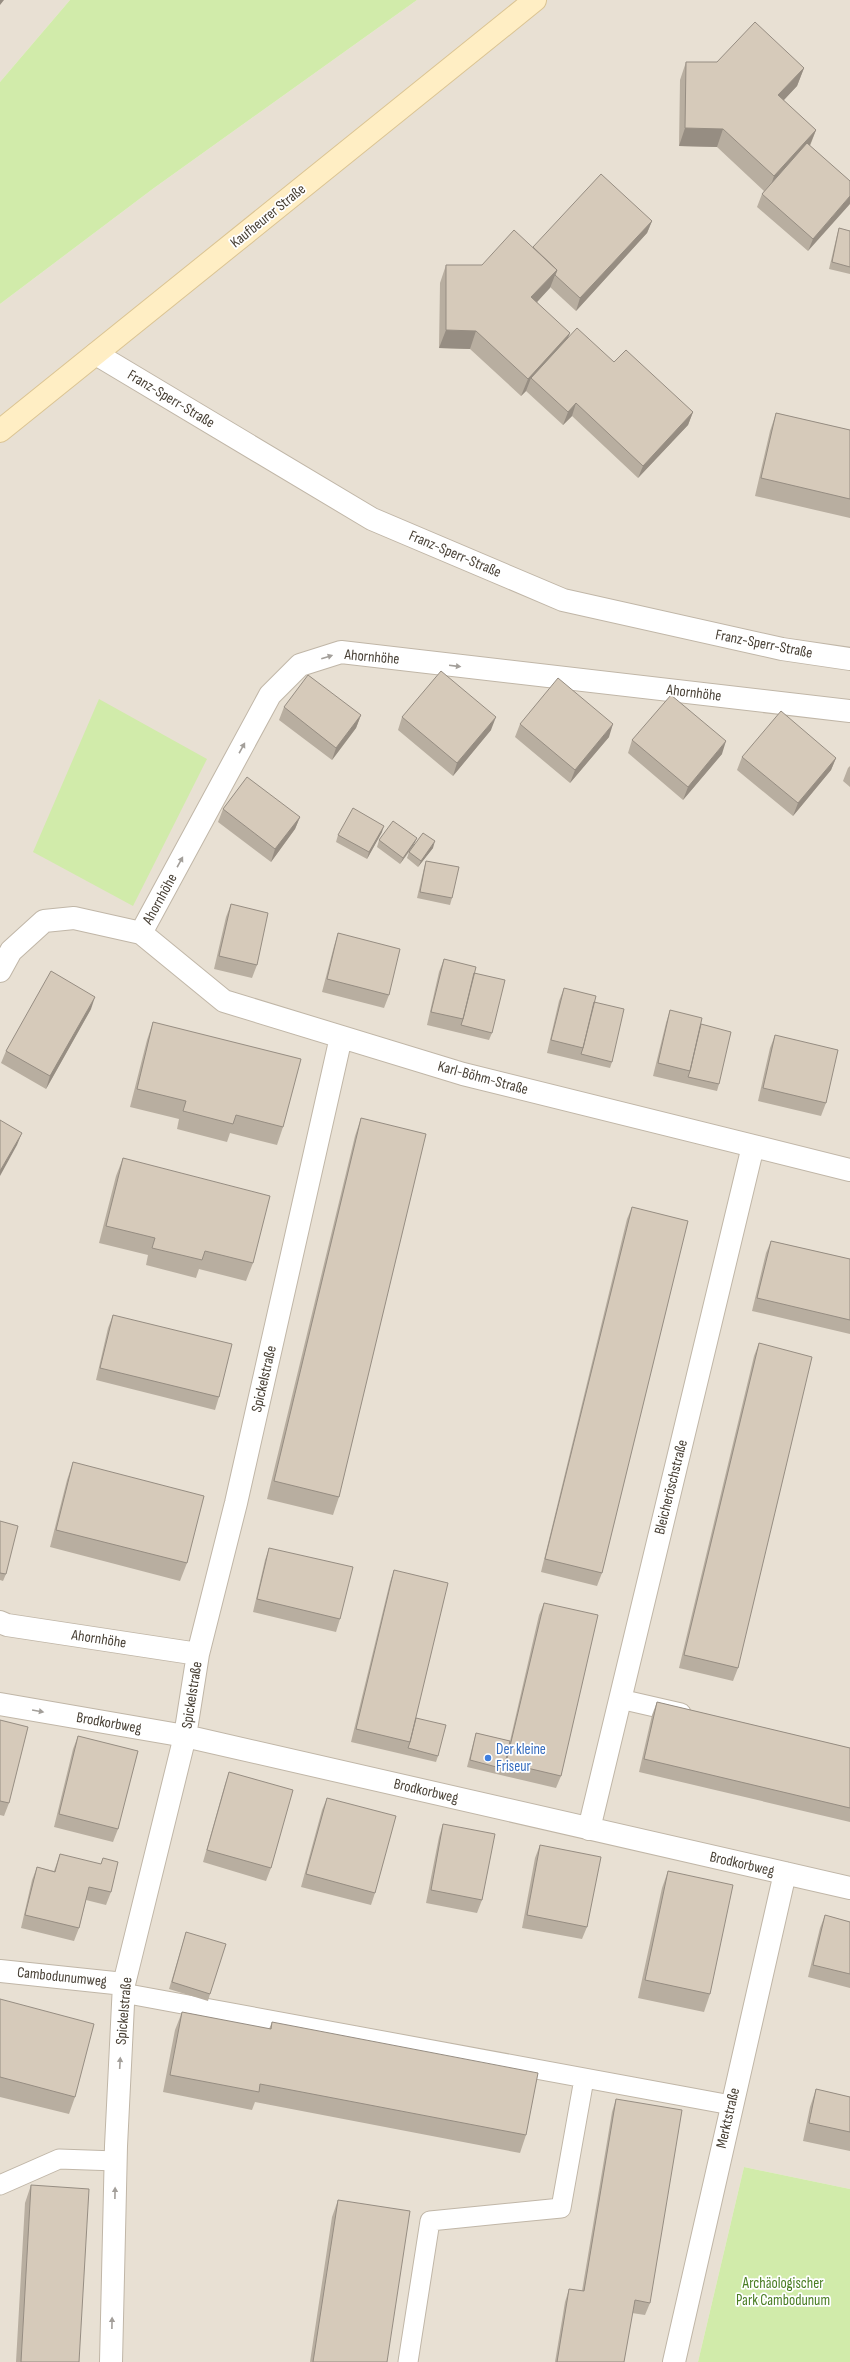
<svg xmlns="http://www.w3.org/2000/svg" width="850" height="2362" font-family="'Sofia Sans Condensed',sans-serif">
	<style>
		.residential { fill: #e8e0d3 }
		.green { fill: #d1ebaa }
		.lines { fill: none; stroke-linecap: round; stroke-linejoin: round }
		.lane-casing { stroke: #c0b6a7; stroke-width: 21 }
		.street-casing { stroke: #c0b6a7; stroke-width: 24 }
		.secondary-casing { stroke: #dbc493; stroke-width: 24 }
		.lane { stroke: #fff; stroke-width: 19 }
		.street { stroke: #fff; stroke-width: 22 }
		.secondary { stroke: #ffeec4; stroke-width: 22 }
		.wall { fill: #b8aea0 }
		.shaded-wall { fill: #968d82 }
		.building { fill: #d6caba; stroke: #968d82 }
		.oneway { fill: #a39f9a }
		.shop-dot { fill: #3f7fe0; stroke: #fff; stroke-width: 1.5 }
		.labels { text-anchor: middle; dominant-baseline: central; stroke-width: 3.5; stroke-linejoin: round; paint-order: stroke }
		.street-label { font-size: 15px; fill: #473f34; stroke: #fff }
		.shop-label { font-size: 15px; fill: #366cbe; stroke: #fff; text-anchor: start }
		.park-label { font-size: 15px; fill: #497d23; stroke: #fff }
	</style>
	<rect width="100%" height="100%" fill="#f4efe5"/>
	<!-- residential -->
	<path class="residential" d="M 0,0 L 70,0 L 0,82 Z
		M 417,0 L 850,0 L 850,2189 L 744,2167 L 698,2362 L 0,2362 L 0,304 L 154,188 Z"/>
	<!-- green -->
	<path class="green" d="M 70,0 L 417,0 L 154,188 L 0,304 L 0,82 Z
		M 99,699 L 207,759 L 133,906 L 33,852 Z
		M 744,2167 L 850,2189 L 850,2362 L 698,2362 Z"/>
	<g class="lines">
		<defs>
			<path id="lane" d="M 620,1699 L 681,1713
				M 123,1993 L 731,2105
				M 0,2185 L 59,2159 L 116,2161
				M 408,2362 L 430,2221 L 561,2208 L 584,2079"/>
			<path id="street" d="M 96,354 L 372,519 L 563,600 L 782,649 L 850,659
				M 141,933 L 270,695 L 300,665 L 341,652 L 850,711
				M 0,971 L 11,951 L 44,921 L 74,918 L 141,933 L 224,1001 L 463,1074 L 850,1170
				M 0,1622 L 7,1625 L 198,1654
				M 0,1704 L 185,1736 L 850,1888
				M 589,1829 L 753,1146
				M 0,1971 L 124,1984
				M 111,2362 L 116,2146 L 124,1984 L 185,1736 L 198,1654 L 236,1503 L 341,1037
				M 674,2362 L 785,1873"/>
			<path id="secondary" d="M 0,431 L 535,0"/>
		</defs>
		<!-- lane casing -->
		<use href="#lane" class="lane-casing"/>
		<!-- street casing -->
		<use href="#street" class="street-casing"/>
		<!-- secondary casing -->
		<use href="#secondary" class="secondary-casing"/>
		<!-- lane -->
		<use href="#lane" class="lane"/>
		<!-- street -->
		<use href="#street" class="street"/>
		<!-- secondary -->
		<use href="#secondary" class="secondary"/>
	</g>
	<!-- wall -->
	<path class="wall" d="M 686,62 L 804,68 L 797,86 L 783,100 L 816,130 L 810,146 L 850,181 L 808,251 L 757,207 L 762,194 L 764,191 L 717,147 L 679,146 L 680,80 Z
		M 652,221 L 647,233 L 576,311 L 550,287 L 537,302 L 568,339 L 614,362 L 693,412 L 688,425 L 638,478 L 572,416 L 563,425 L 526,391 L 521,396 L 470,349 L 439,348 L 440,283 L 446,265 L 482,265 L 533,247 Z
		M 839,228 L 850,231 L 850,274 L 829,269 L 837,235 Z
		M 776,413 L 850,430 L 850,518 L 755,496 L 770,431 Z
		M 284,707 L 361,715 L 356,728 L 332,760 L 279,720 Z
		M 402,717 L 491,730 L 453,776 L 398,730 Z
		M 520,724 L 609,737 L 570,783 L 515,737 Z
		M 632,740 L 722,754 L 683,800 L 628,753 Z
		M 742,757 L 836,758 L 831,770 L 793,816 L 737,770 Z
		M 850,766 L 850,787 L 843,781 L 848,768 Z
		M 223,809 L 300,817 L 295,829 L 271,862 L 218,822 Z
		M 382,832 L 367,859 L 336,842 L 338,835 Z
		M 417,838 L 414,844 L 433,848 L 418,867 L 407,858 L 409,852 L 400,864 L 377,847 L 379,840 Z
		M 426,861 L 452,898 L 450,905 L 417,898 L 424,868 Z
		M 231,904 L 257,965 L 252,978 L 214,969 L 226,917 Z
		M 338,933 L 389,995 L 384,1008 L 322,992 L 334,946 Z
		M 444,959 L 474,973 L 492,1033 L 489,1040 L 427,1025 L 439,972 Z
		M 564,988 L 594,1002 L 612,1062 L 610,1068 L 547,1053 L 559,1001 Z
		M 91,1009 L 46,1089 L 1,1063 L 6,1051 Z
		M 670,1010 L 701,1024 L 719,1084 L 717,1091 L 653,1076 L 666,1023 Z
		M 153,1022 L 283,1127 L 277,1145 L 230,1133 L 227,1142 L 177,1129 L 179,1119 L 130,1107 L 147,1040 Z
		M 775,1035 L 826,1103 L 821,1116 L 758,1101 L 770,1048 Z
		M 361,1118 L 339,1497 L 333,1515 L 267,1499 L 355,1136 Z
		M 123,1158 L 253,1263 L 246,1281 L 199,1269 L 196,1278 L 146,1265 L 148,1255 L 99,1243 L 116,1176 Z
		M 632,1207 L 602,1573 L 597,1586 L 541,1572 L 627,1219 Z
		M 771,1241 L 850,1259 L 850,1334 L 752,1311 L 766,1253 Z
		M 113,1315 L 219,1397 L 215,1410 L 96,1380 L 108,1328 Z
		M 759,1343 L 738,1668 L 733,1681 L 679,1668 L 754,1356 Z
		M 73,1462 L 187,1563 L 180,1581 L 50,1547 L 67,1480 Z
		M 0,1521 L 6,1574 L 3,1581 L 0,1580 Z
		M 269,1548 L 340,1619 L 336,1632 L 253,1612 L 265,1560 Z
		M 394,1570 L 416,1718 L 438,1756 L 436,1762 L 351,1742 L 390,1582 Z
		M 544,1603 L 561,1776 L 556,1788 L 467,1767 L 474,1740 L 476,1733 L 510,1741 L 539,1615 Z
		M 657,1702 L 850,1748 L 850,1822 L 639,1772 L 652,1715 Z
		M 0,1720 L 9,1803 L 4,1816 L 0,1815 Z
		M 78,1736 L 118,1829 L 113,1842 L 54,1827 L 73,1749 Z
		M 229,1772 L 271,1868 L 266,1881 L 203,1862 L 225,1784 Z
		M 327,1798 L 375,1893 L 371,1905 L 301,1887 L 322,1810 Z
		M 443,1824 L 482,1900 L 477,1913 L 426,1903 L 439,1837 Z
		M 540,1845 L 587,1927 L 582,1939 L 522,1928 L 535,1858 Z
		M 60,1854 L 111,1892 L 106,1905 L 86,1900 L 79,1928 L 74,1941 L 21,1928 L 32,1880 L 37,1867 L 54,1871 Z
		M 668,1871 L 710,1994 L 704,2012 L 638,1998 L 662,1888 Z
		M 825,1915 L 850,1922 L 850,1988 L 808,1977 L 820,1928 Z
		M 186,1932 L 210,1994 L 208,2001 L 169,1989 Z
		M 0,1999 L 75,2097 L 69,2114 L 0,2097 Z
		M 182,2012 L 269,2029 L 272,2022 L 526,2135 L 520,2153 L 255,2102 L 252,2110 L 163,2092 L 175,2030 Z
		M 816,2089 L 850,2097 L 850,2151 L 803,2141 L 810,2107 Z
		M 616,2099 L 650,2303 L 645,2315 L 632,2313 L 624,2362 L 555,2362 L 565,2302 L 569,2289 L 582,2291 L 612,2112 Z
		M 31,2185 L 79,2362 L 16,2362 L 25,2203 Z
		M 338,2200 L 387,2362 L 310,2362 L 332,2217 Z"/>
	<!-- shaded-wall -->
	<path class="shaded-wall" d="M 0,0 L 4,0 L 0,5 Z
		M 804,68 L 797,86 L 772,113 L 778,95 Z
		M 685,128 L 723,129 L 717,147 L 679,146 Z
		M 816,130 L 809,147 L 768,194 L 774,176 Z
		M 850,196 L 850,204 L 808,251 L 813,239 Z
		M 652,221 L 647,233 L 576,311 L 580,298 Z
		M 557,270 L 550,288 L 525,315 L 531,297 Z
		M 446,330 L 476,331 L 470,349 L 439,348 Z
		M 570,333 L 563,351 L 531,378 L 526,391 L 521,396 L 528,379 Z
		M 576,403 L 572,416 L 563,425 L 568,412 Z
		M 693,412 L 688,425 L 638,478 L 643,466 Z
		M 361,715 L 356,728 L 332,760 L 336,748 Z
		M 496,717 L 491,730 L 453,776 L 457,763 Z
		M 613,724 L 609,737 L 570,783 L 575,770 Z
		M 726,741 L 722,754 L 683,800 L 688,787 Z
		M 836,758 L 831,770 L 793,816 L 798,803 Z
		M 300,817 L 295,829 L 271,862 L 275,849 Z
		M 384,826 L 382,832 L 367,859 L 369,852 Z
		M 417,838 L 414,844 L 400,864 L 403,858 Z
		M 435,841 L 433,848 L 418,867 L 421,861 Z
		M 95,997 L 91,1009 L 46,1089 L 50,1076 Z
		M 22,1133 L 17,1145 L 0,1176 L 0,1171 Z"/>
	<!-- building -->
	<path class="building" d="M 755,22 L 804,68 L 778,95 L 816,130 L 774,176 L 723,129 L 685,128 L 686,62 L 717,62 Z
		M 807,143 L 850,181 L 850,196 L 813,239 L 762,194 Z
		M 601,174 L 652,221 L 580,298 L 555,275 L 557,270 L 533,247 Z
		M 839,228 L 850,231 L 850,267 L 832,262 Z
		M 514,230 L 557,270 L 531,297 L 570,333 L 528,379 L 476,331 L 446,330 L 446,265 L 482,265 Z
		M 577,328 L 614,362 L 626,350 L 693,412 L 643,466 L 576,403 L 568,412 L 531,378 Z
		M 776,413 L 850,430 L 850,499 L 761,478 Z
		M 441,671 L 496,717 L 457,763 L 402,717 Z
		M 308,675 L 361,715 L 336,748 L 284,707 Z
		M 558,678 L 613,724 L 575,770 L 520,724 Z
		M 671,695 L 726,741 L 688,787 L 632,740 Z
		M 781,711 L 836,758 L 798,803 L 742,757 Z
		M 247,777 L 300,817 L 275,849 L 223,809 Z
		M 353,808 L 384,826 L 369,852 L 338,835 Z
		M 393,821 L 417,838 L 403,858 L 379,840 Z
		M 423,833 L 435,841 L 421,861 L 409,852 Z
		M 426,861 L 459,867 L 452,898 L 420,892 Z
		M 231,904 L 268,913 L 257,965 L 219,956 Z
		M 338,933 L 400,949 L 389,995 L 327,979 Z
		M 444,959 L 476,967 L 463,1019 L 431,1012 Z
		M 51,971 L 95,997 L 50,1076 L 6,1051 Z
		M 474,973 L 505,980 L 492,1033 L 461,1025 L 463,1019 Z
		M 564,988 L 596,996 L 583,1048 L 551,1040 Z
		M 594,1002 L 624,1009 L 612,1062 L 581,1054 L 583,1048 Z
		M 670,1010 L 702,1018 L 690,1071 L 658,1063 Z
		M 153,1022 L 301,1059 L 283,1127 L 236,1115 L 233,1124 L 183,1111 L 186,1101 L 137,1089 Z
		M 701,1024 L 731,1032 L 719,1084 L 688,1077 L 690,1071 Z
		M 775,1035 L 838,1050 L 826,1103 L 763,1088 Z
		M 361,1118 L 426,1134 L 339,1497 L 274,1481 Z
		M 0,1120 L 22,1133 L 0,1171 Z
		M 123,1158 L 270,1196 L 253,1263 L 205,1251 L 202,1260 L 152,1248 L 155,1238 L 106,1226 Z
		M 632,1207 L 688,1221 L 602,1573 L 545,1559 Z
		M 771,1241 L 850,1259 L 850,1320 L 757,1298 Z
		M 113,1315 L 232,1344 L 219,1397 L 100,1368 Z
		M 759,1343 L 812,1357 L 738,1668 L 684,1655 Z
		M 73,1462 L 204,1496 L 187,1563 L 56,1530 Z
		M 0,1521 L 18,1526 L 6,1574 L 0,1573 Z
		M 269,1548 L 353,1567 L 340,1619 L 257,1599 Z
		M 394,1570 L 448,1583 L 410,1742 L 356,1729 Z
		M 544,1603 L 598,1615 L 561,1776 L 506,1763 Z
		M 657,1702 L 850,1748 L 850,1808 L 644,1759 Z
		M 416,1718 L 446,1725 L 438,1756 L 408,1748 L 410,1742 Z
		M 0,1720 L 28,1727 L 9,1803 L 0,1801 Z
		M 476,1733 L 510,1741 L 504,1769 L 470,1760 Z
		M 78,1736 L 138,1751 L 118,1829 L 59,1814 Z
		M 229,1772 L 293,1790 L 271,1868 L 207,1850 Z
		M 327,1798 L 396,1816 L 375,1893 L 306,1874 Z
		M 443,1824 L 495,1834 L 482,1900 L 431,1890 Z
		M 540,1845 L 601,1857 L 587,1927 L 527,1915 Z
		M 60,1854 L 101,1864 L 103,1858 L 118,1862 L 111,1892 L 89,1887 L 79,1928 L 25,1915 L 37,1867 L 55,1872 Z
		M 668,1871 L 733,1885 L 710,1994 L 645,1980 Z
		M 825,1915 L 850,1922 L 850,1974 L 813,1965 Z
		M 186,1932 L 226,1944 L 210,1994 L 172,1982 Z
		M 0,1999 L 94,2024 L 75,2097 L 0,2077 Z
		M 182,2012 L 271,2029 L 272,2022 L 538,2073 L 526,2135 L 260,2084 L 259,2092 L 170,2075 Z
		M 816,2089 L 850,2097 L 850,2132 L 809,2123 Z
		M 616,2099 L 682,2110 L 650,2303 L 635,2300 L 624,2362 L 557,2362 L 569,2289 L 584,2291 Z
		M 31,2185 L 89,2189 L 79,2362 L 21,2362 Z
		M 338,2200 L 410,2211 L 387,2362 L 313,2362 Z"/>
	<!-- one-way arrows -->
	<defs><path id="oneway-solid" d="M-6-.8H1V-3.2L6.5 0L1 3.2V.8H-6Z"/></defs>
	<g class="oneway">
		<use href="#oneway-solid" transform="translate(327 657) rotate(-17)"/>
		<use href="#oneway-solid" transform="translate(455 666) rotate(7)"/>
		<use href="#oneway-solid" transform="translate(242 748) rotate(-61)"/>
		<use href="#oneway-solid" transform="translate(180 862) rotate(-61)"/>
		<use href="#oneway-solid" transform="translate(38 1711) rotate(10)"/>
		<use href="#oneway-solid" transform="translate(120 2063) rotate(-87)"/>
		<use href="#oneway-solid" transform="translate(115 2193) rotate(-89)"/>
		<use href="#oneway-solid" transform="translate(112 2323) rotate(-89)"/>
	</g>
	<!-- markers -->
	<circle class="shop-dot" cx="488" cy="1758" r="4"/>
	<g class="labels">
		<!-- street labels -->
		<g class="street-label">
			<text transform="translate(268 216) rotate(-39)">Kaufbeurer Straße</text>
			<text transform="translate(171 399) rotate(31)">Franz-Sperr-Straße</text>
			<text transform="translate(455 554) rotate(23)">Franz-Sperr-Straße</text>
			<text transform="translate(764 644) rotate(11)">Franz-Sperr-Straße</text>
			<text transform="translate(372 657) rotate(5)">Ahornhöhe</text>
			<text transform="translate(694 693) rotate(7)">Ahornhöhe</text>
			<text transform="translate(160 899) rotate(-61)">Ahornhöhe</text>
			<text transform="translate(483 1078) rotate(15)">Karl-Böhm-Straße</text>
			<text transform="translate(264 1379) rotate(-77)">Spickelstraße</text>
			<text transform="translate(671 1487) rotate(-76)">Bleicheröschstraße</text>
			<text transform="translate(99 1639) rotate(9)">Ahornhöhe</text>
			<text transform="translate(192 1695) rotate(-81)">Spickelstraße</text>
			<text transform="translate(109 1723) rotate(10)">Brodkorbweg</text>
			<text transform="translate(426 1791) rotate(13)">Brodkorbweg</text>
			<text transform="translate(742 1864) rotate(13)">Brodkorbweg</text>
			<text transform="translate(62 1977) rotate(6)">Cambodunumweg</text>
			<text transform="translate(124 2011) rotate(-85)">Spickelstraße</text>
			<text transform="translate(728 2118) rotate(-77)">Merktstraße</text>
		</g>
		<!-- shop labels -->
		<g class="shop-label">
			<text x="496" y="1749">Der kleine<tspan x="496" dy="17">Friseur</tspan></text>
		</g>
		<!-- park labels -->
		<g class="park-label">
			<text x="783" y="2283">Archäologischer<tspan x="783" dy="17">Park Cambodunum</tspan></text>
		</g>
	</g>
</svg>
